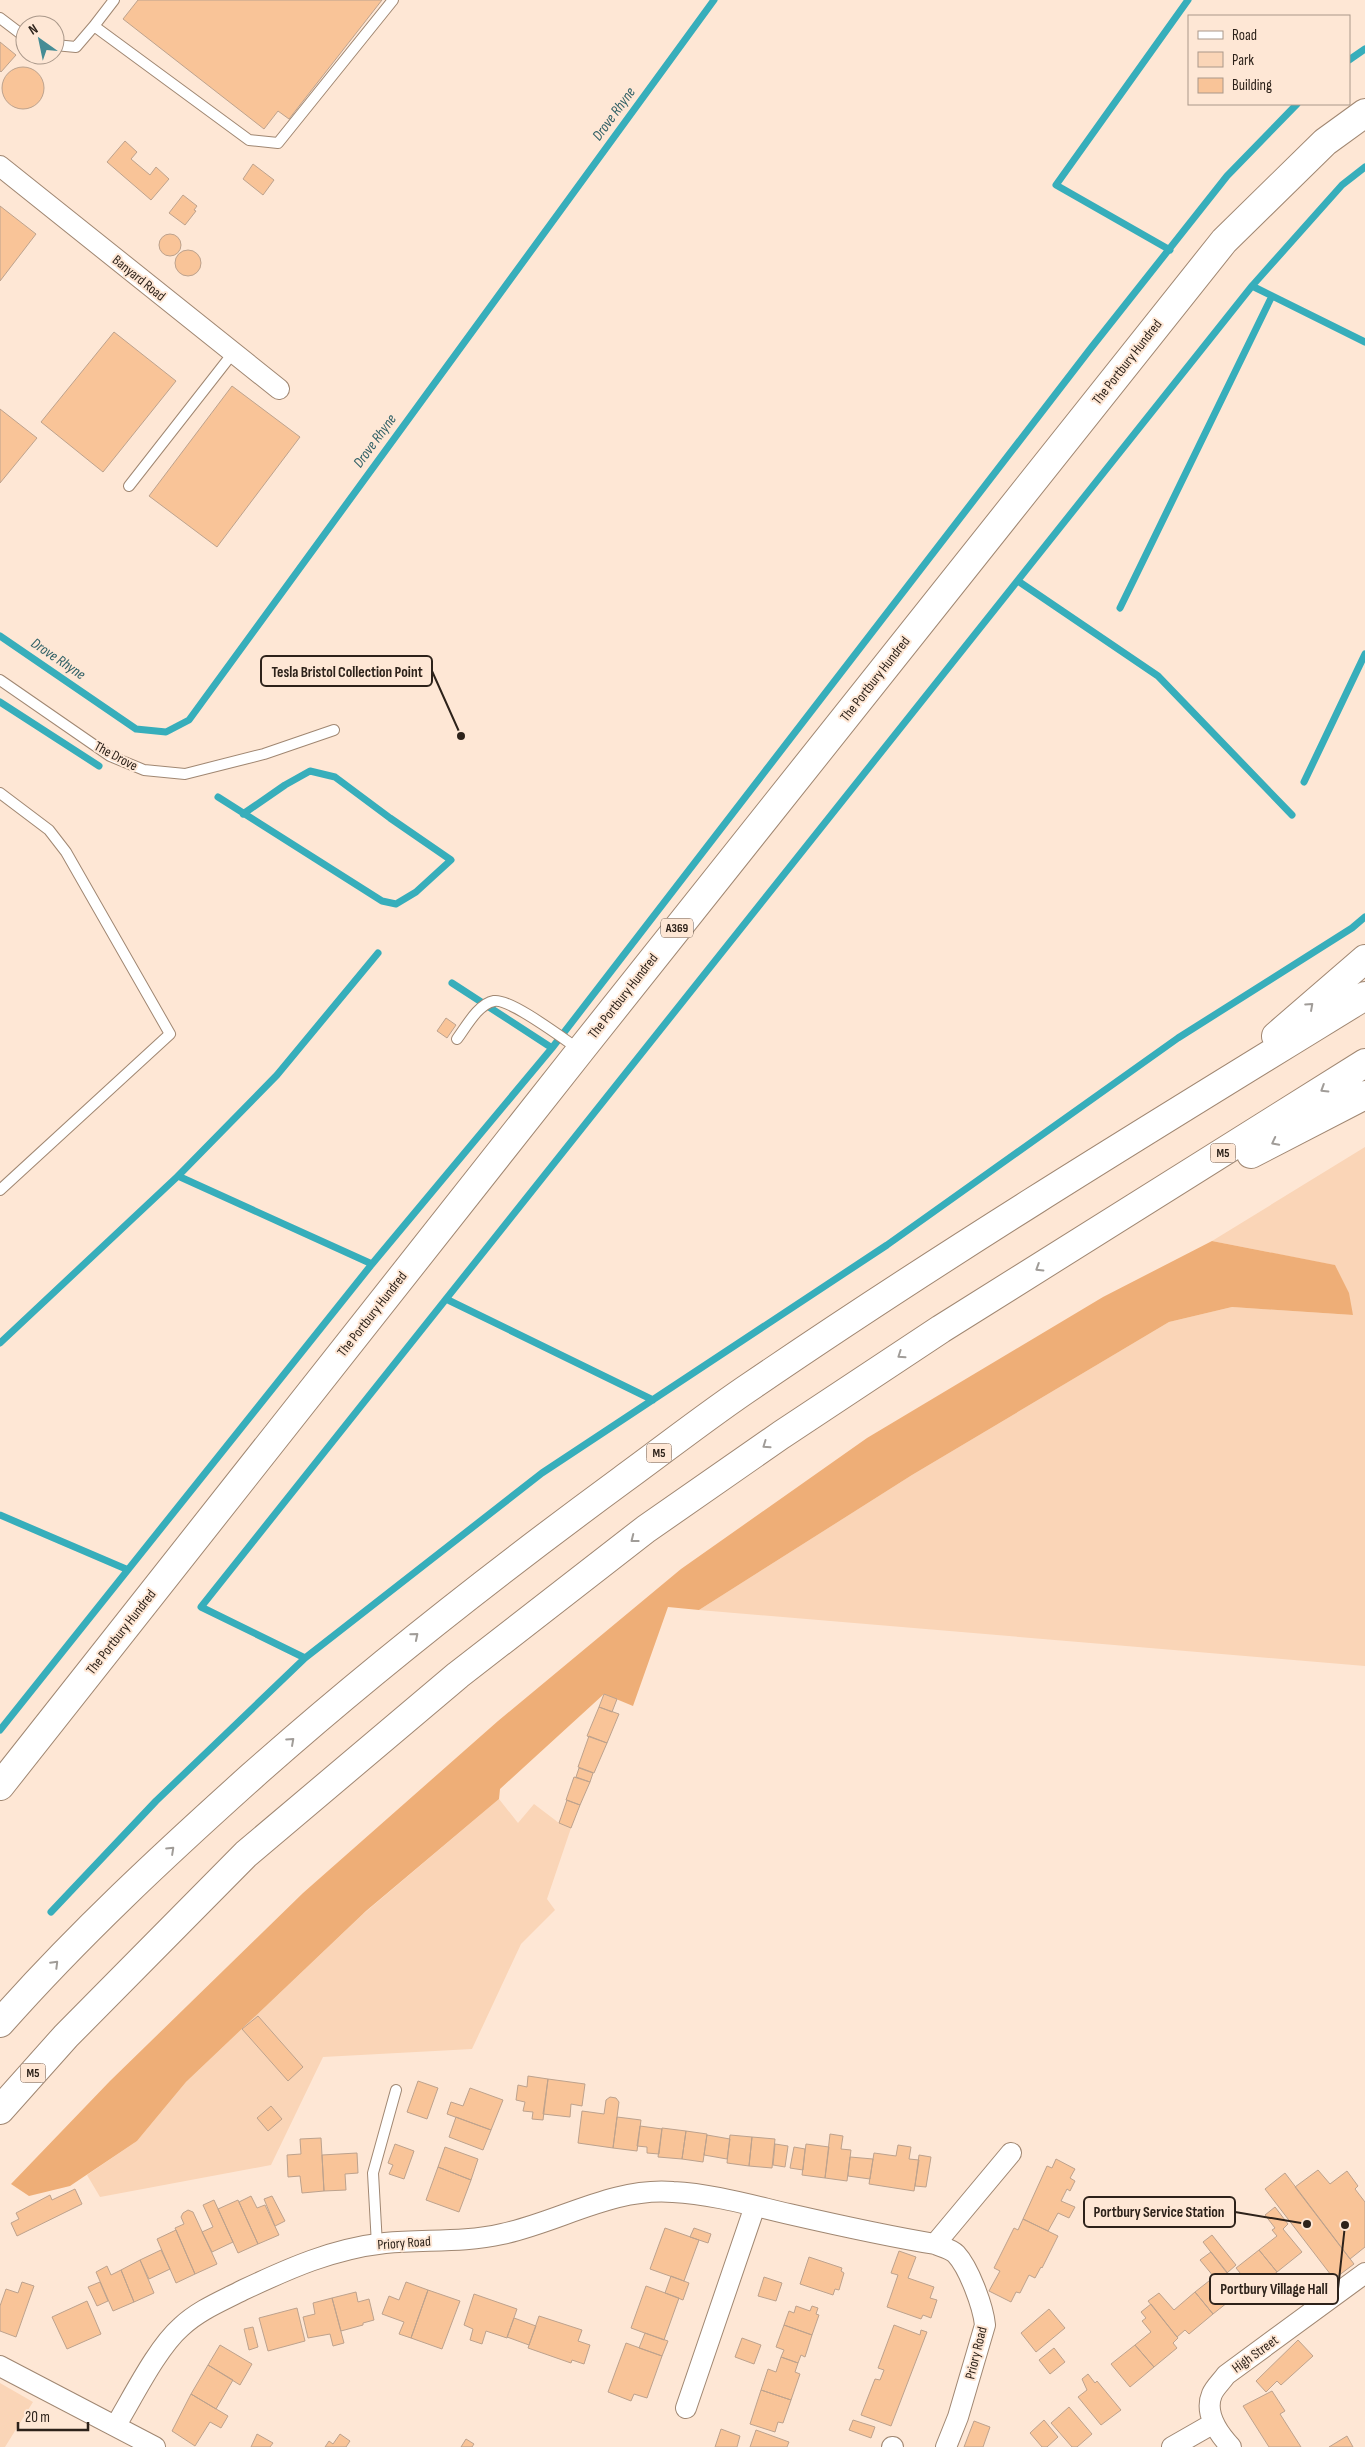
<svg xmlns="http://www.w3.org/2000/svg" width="1365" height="2447" font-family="'Sofia Sans Condensed',sans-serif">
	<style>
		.green { fill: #fad5b7 }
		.forest { fill: #eeae77 }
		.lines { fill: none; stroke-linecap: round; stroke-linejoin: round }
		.stream { stroke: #37aebb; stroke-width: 7 }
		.building { fill: #f9c498; stroke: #bda28d }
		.lane-casing { stroke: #a08772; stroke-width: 12 }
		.street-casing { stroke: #a08772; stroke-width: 22 }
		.primary-casing { stroke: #a08772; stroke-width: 30 }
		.highway-casing { stroke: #a08772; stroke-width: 30 }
		.lane { stroke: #fff; stroke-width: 10 }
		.street { stroke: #fff; stroke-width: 20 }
		.primary { stroke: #fff; stroke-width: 28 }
		.highway { stroke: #fff; stroke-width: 28 }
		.oneway { stroke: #a09c98 }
		.labels { text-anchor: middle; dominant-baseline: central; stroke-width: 4; stroke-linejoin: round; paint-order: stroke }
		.shield { fill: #fee7d5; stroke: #6c5d52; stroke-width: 1 }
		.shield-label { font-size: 12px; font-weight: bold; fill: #2d221a }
		.street-label { font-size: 14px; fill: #2d221a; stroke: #fee7d5 }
		.water-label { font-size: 15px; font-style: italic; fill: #306066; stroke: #fee7d5 }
		.leader { fill: none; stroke: #2d221a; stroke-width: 2 }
		.callout-dot { fill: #2d221a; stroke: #fee7d5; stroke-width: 2 }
		.callout { fill: #fee7d5; stroke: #2d221a; stroke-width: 2 }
		.callout-label { font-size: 15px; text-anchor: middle; font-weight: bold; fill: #2d221a }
	</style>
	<rect width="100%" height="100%" fill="#fee7d5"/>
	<!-- green -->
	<path class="green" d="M 1365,1147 L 1365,1666 L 699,1610 L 912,1475 L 1169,1322 L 1232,1307 L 1353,1315 L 1334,1265 L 1212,1241 Z
		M 499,1799 L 518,1823 L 534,1804 L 559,1823 L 571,1828 L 547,1899 L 555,1910 L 521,1944 L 472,2049 L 323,2057 L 271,2165 L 100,2197 L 87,2175 L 137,2141 L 186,2082 L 362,1915 Z
		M 0,2383 L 33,2402 L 5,2447 L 0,2447 Z"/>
	<!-- forest -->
	<path class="forest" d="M 1212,1241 L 1335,1265 L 1349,1293 L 1353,1315 L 1232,1307 L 1169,1322 L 912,1475 L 699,1610 L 668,1607 L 633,1706 L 604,1694 L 500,1789 L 499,1799 L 366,1911 L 186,2082 L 137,2141 L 70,2186 L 29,2196 L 11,2184 L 110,2081 L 303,1893 L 498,1721 L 681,1569 L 867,1438 L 1103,1297 Z"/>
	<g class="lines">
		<!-- stream -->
		<path class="stream" d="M 1349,60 L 1365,49
			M 1170,250 L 1056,185 L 1188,0
			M 1252,286 L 1365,342
			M 1018,581 L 1158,676 L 1292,815
			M 1120,608 L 1272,296
			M 0,636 L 136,729 L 166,732 L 189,720 L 714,0
			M 0,702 L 99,766
			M 1304,782 L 1365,654
			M 218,797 L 382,901 L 396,904 L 416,892 L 451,860 L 390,818 L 335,777 L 310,771 L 285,785 L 243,814
			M 452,983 L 552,1048
			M 178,1176 L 372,1264
			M 446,1299 L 653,1400
			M 0,1343 L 178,1176 L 277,1075 L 378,953
			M 0,1515 L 126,1569
			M 305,1658 L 201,1607 L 1252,286 L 1342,185 L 1365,167
			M 0,1730 L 372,1264 L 552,1048 L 1091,348 L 1227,176 L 1297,104
			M 51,1912 L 156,1801 L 305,1658 L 542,1473 L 887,1245 L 1178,1038 L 1352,928 L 1365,917"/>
	</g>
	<!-- building -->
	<path class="building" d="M 138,0 L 382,0 L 289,119 L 278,111 L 264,129 L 123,19 Z
		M 0,42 L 16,55 L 1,72 L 0,71 Z
		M2 88a21 21 0 1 1 42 0a21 21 0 1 1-42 0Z
		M 125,141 L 137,152 L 131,159 L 150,175 L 156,167 L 169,179 L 151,200 L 107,162 Z
		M 253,164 L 274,180 L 263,195 L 243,179 Z
		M 183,195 L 197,206 L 194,210 L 196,211 L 185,225 L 169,213 Z
		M 0,206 L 36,234 L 0,281 Z
		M159 245a11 11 0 1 1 22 0a11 11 0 1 1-22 0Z
		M175 263a13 13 0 1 1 26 0a13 13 0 1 1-26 0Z
		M 114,332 L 176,381 L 103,472 L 41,422 Z
		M 232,386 L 300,437 L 217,547 L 149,496 Z
		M 0,409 L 37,438 L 0,483 Z
		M 446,1018 L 456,1025 L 447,1038 L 437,1031 Z
		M 604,1694 L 617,1699 L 612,1712 L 599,1707 Z
		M 599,1707 L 619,1714 L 607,1743 L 587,1736 Z
		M 589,1736 L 607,1743 L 594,1773 L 578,1767 Z
		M 579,1768 L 593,1773 L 590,1782 L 576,1777 Z
		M 574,1777 L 590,1782 L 580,1805 L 566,1800 Z
		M 567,1800 L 580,1805 L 571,1828 L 559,1823 Z
		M 258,2016 L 303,2067 L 288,2081 L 242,2029 Z
		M 528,2076 L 548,2079 L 543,2120 L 532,2119 L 533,2112 L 523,2111 L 525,2102 L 516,2100 L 518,2085 L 527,2087 Z
		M 548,2079 L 585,2084 L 582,2106 L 571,2104 L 570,2117 L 543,2114 Z
		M 418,2081 L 438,2088 L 427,2119 L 407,2112 Z
		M 470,2088 L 503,2100 L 491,2130 L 447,2114 L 451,2102 L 463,2106 Z
		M 610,2097 L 616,2098 L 619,2102 L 613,2148 L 578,2143 L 582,2111 L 604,2114 L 606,2100 Z
		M 271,2106 L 282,2119 L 268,2131 L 257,2118 Z
		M 456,2117 L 491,2130 L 483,2150 L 449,2137 Z
		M 617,2117 L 641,2120 L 637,2151 L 613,2148 Z
		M 640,2126 L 662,2129 L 659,2154 L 647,2153 L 647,2147 L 637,2146 Z
		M 662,2128 L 686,2131 L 682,2159 L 658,2157 Z
		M 686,2131 L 707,2134 L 703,2162 L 682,2159 Z
		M 830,2134 L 843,2136 L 841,2149 L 851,2150 L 847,2181 L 825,2178 Z
		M 707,2135 L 730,2139 L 727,2159 L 704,2155 Z
		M 730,2135 L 752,2137 L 749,2166 L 727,2163 Z
		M 752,2137 L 775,2139 L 772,2168 L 749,2166 Z
		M 321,2138 L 324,2191 L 302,2193 L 300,2176 L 288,2177 L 287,2155 L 301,2154 L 300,2139 Z
		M 395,2144 L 414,2151 L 404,2179 L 389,2174 L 393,2165 L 388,2163 Z
		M 775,2144 L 788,2146 L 785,2167 L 773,2165 Z
		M 806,2144 L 829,2147 L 825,2178 L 802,2175 Z
		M 898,2145 L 911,2147 L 909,2159 L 919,2160 L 914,2191 L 869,2184 L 874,2153 L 896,2156 Z
		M 445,2147 L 478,2159 L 471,2180 L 438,2167 Z
		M 794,2147 L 805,2149 L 803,2170 L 790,2168 Z
		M 357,2153 L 358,2173 L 345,2174 L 346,2190 L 324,2191 L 322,2155 Z
		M 919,2155 L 931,2157 L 926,2187 L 915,2186 Z
		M 850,2157 L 873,2159 L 870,2179 L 848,2176 Z
		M 1056,2159 L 1075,2169 L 1070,2178 L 1075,2181 L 1070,2191 L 1067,2189 L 1061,2201 L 1075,2207 L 1069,2218 L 1058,2213 L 1048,2231 L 1023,2219 L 1047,2166 L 1052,2168 Z
		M 438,2167 L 471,2180 L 459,2212 L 426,2200 Z
		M 1318,2170 L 1330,2184 L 1347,2171 L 1358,2186 L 1355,2189 L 1365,2202 L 1365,2247 L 1350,2259 L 1295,2187 Z
		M 1285,2173 L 1354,2264 L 1334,2279 L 1265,2189 Z
		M 75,2189 L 82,2204 L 17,2236 L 11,2223 L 19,2219 L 16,2213 L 50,2195 L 52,2200 Z
		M 251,2196 L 257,2208 L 265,2205 L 279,2235 L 258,2244 L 239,2202 Z
		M 272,2196 L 285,2221 L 275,2226 L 264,2199 Z
		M 214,2200 L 233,2242 L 212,2252 L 202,2232 L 213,2227 L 203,2205 Z
		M 238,2200 L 258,2244 L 238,2253 L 218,2209 Z
		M 1275,2207 L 1288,2224 L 1283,2229 L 1302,2252 L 1277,2272 L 1259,2250 L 1277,2236 L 1272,2230 L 1275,2228 L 1265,2215 Z
		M 188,2210 L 193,2212 L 217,2264 L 195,2274 L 175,2228 L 184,2224 L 181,2217 L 183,2213 Z
		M 1023,2219 L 1058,2236 L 1042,2268 L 1041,2267 L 1035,2278 L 1029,2275 L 1020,2293 L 1016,2292 L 1011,2302 L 989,2291 L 1000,2271 L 994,2268 L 1014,2228 L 1018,2230 Z
		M 665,2228 L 699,2240 L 684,2281 L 650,2269 Z
		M 694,2228 L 711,2234 L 708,2243 L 690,2237 Z
		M 176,2230 L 195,2274 L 176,2283 L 157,2239 Z
		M 1212,2235 L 1236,2265 L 1227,2273 L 1203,2242 Z
		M 161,2250 L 170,2269 L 149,2279 L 140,2260 Z
		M 1259,2250 L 1277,2272 L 1254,2290 L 1236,2268 Z
		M 899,2251 L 916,2257 L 908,2278 L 934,2287 L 930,2298 L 937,2300 L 931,2318 L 923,2315 L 921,2319 L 887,2307 L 898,2275 L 891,2273 Z
		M 1211,2252 L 1242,2291 L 1213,2314 L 1195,2292 L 1214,2277 L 1200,2260 Z
		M 809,2257 L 842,2268 L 841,2271 L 844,2273 L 839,2290 L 835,2289 L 833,2295 L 800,2284 Z
		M 140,2260 L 154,2293 L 134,2302 L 121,2270 Z
		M 107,2266 L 111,2275 L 121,2270 L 134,2302 L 113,2311 L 96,2272 Z
		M 671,2276 L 689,2283 L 683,2300 L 665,2293 Z
		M 764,2277 L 782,2283 L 776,2301 L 758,2296 Z
		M 22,2282 L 34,2286 L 16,2337 L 0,2331 L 0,2306 L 6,2289 L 18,2293 Z
		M 100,2282 L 108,2301 L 97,2306 L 88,2287 Z
		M 406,2282 L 428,2290 L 411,2338 L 399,2334 L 404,2322 L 382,2314 L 389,2296 L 399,2300 Z
		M 646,2286 L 679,2298 L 664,2340 L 631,2328 Z
		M 428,2290 L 460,2301 L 442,2349 L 411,2338 Z
		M 356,2292 L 358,2302 L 369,2299 L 374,2320 L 363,2323 L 363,2325 L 341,2331 L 332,2298 Z
		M 1195,2292 L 1213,2314 L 1189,2334 L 1185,2330 L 1177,2337 L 1148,2301 L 1159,2293 L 1174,2310 Z
		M 474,2294 L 517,2309 L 507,2338 L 486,2331 L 482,2344 L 470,2340 L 473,2329 L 464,2325 Z
		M 332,2298 L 344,2343 L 333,2346 L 330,2334 L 308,2338 L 303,2317 L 315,2314 L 313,2303 Z
		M 87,2301 L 101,2334 L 67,2349 L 52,2317 Z
		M 1151,2304 L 1178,2338 L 1173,2343 L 1177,2348 L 1154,2367 L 1135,2345 L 1151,2332 L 1142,2321 L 1146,2318 L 1141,2312 Z
		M 796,2306 L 810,2311 L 812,2306 L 818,2308 L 816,2314 L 819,2315 L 812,2335 L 784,2325 L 789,2311 L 794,2313 Z
		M 297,2308 L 305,2341 L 268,2351 L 259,2318 Z
		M 1049,2309 L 1065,2328 L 1036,2352 L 1021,2333 Z
		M 539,2316 L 582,2330 L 578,2341 L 590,2345 L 584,2364 L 572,2360 L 571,2363 L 528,2348 Z
		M 514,2318 L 536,2326 L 529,2345 L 507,2337 Z
		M 784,2325 L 812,2335 L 805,2357 L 801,2355 L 798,2363 L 781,2357 L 784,2350 L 776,2347 Z
		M 894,2325 L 920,2335 L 921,2330 L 927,2332 L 891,2426 L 861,2415 L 875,2379 L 880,2380 L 884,2370 L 878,2368 Z
		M 253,2327 L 258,2347 L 249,2350 L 244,2329 Z
		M 645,2333 L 668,2341 L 662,2356 L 639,2348 Z
		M 742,2338 L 761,2345 L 754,2364 L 735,2357 Z
		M 1298,2340 L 1313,2356 L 1281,2385 L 1277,2381 L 1266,2392 L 1256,2381 Z
		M 626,2343 L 662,2356 L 647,2398 L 634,2394 L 631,2401 L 608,2392 Z
		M 220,2345 L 252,2364 L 240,2385 L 208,2365 Z
		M 1135,2345 L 1154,2367 L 1130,2387 L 1111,2364 Z
		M 1054,2348 L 1065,2362 L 1050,2374 L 1039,2360 Z
		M 781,2357 L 798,2363 L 795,2372 L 800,2374 L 791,2400 L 761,2390 L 768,2369 L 776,2372 Z
		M 208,2365 L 233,2380 L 216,2409 L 191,2394 Z
		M 1088,2374 L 1095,2383 L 1097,2381 L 1121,2410 L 1101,2425 L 1078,2397 L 1087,2390 L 1082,2379 Z
		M 761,2390 L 791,2400 L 783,2423 L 778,2422 L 775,2432 L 750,2424 Z
		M 1272,2391 L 1285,2411 L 1280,2414 L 1301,2447 L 1269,2447 L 1243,2406 Z
		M 191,2394 L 228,2416 L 221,2428 L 210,2422 L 195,2446 L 172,2431 Z
		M 1069,2407 L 1092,2434 L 1077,2447 L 1072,2447 L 1051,2423 Z
		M 853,2420 L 875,2427 L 871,2438 L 849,2430 Z
		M 1044,2420 L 1058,2437 L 1047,2447 L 1042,2447 L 1030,2433 Z
		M 974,2421 L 990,2427 L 983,2447 L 964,2447 Z
		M 721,2429 L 740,2436 L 737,2447 L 715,2447 Z
		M 756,2430 L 789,2442 L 787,2447 L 750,2447 Z
		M 257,2434 L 273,2443 L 270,2447 L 251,2447 Z
		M 340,2434 L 350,2441 L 346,2447 L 325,2447 L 329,2441 L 333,2444 Z
		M 1347,2436 L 1353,2447 L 1329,2447 Z
		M 466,2439 L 474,2444 L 472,2447 L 461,2447 Z"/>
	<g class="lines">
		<defs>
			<path id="lane" d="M 114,0 L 94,26 L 249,140 L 278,143 L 393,0
				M 0,18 L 25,37
				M 55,45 L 76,47 L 94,26
				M 129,486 L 233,353
				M 0,680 L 110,756 L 144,770 L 185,774 L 264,754 L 334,730
				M 0,793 L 49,830 L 66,852 L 170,1034 L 0,1190
				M 457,1039 C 466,1027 478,1004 494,1001 C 510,998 565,1040 580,1050
				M 377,2245 L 373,2173 L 396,2090"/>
			<path id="street" d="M 0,166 L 279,389
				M 935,2244 C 942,2247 951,2249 956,2254 C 969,2268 983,2306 985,2325 L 958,2417 L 946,2447
				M 0,2366 L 155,2447
				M 686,2408 L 755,2206
				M 116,2425 C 133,2397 157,2348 181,2327 C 199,2310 222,2301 243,2290 C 290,2268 332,2249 385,2243 C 424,2239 463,2243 502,2234 C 559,2222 613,2187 673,2192 C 712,2194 750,2205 789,2214 C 837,2225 886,2236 935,2244 L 1011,2153
				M 892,2447 L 893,2447
				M 1172,2447 L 1214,2423
				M 1231,2447 C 1218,2433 1204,2413 1212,2394 C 1215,2387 1222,2381 1226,2375 L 1365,2273"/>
			<path id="primary" d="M 0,1786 L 580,1051 L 1224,241 L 1325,142 L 1365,113"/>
			<path id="highway" d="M 1276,1036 L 1365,959
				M 1251,1154 L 1365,1095
				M 0,2023 C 78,1935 164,1855 252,1776 C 370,1671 494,1574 622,1480 C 666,1448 709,1414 754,1384 C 953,1248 1160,1122 1365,996
				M 0,2110 L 66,2036 L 246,1854 L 458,1675 L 646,1529 L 781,1435 L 941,1329 L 1365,1063"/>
		</defs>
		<!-- lane casing -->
		<use href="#lane" class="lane-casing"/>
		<!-- street casing -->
		<use href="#street" class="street-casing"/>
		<!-- primary casing -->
		<use href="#primary" class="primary-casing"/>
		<!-- highway casing -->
		<use href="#highway" class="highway-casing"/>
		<!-- lane -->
		<use href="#lane" class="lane"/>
		<!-- street -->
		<use href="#street" class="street"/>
		<!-- primary -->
		<use href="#primary" class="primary"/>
		<!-- highway -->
		<use href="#highway" class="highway"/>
	</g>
	<!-- one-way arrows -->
	<defs><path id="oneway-chevron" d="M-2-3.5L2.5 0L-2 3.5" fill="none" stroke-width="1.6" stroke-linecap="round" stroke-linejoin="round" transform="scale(1.25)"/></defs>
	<g class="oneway">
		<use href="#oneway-chevron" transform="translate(1310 1006) rotate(-42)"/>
		<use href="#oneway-chevron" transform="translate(1324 1089) rotate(148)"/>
		<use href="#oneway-chevron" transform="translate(1275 1142) rotate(153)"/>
		<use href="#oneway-chevron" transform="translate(1039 1268) rotate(148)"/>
		<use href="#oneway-chevron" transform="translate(901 1355) rotate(146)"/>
		<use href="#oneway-chevron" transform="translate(766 1445) rotate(145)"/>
		<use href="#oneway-chevron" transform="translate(634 1539) rotate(142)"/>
		<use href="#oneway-chevron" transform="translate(415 1636) rotate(-40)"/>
		<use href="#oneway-chevron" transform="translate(291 1741) rotate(-42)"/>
		<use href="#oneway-chevron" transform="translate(171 1850) rotate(-43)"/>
		<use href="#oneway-chevron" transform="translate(55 1964) rotate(-45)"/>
	</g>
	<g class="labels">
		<!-- shield labels -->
		<g class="shield">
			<rect x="661" y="918.5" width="32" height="19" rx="4"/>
			<rect x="1210.5" y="1143.5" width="25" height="19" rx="4"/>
			<rect x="646.5" y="1443.5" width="25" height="19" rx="4"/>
			<rect x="20.5" y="2063.5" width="25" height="19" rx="4"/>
		</g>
		<g class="shield-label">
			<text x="677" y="928">A369</text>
			<text x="1223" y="1153">M5</text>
			<text x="659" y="1453">M5</text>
			<text x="33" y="2073">M5</text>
		</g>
		<!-- street labels -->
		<g class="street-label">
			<text transform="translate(139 278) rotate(39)">Banyard Road</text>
			<text transform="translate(1127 362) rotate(-52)">The Portbury Hundred</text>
			<text transform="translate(875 679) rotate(-52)">The Portbury Hundred</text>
			<text transform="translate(116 756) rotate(28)">The Drove</text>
			<text transform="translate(623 996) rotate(-52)">The Portbury Hundred</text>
			<text transform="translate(372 1314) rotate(-52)">The Portbury Hundred</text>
			<text transform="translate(121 1632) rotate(-52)">The Portbury Hundred</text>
			<text transform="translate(404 2243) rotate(-4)">Priory Road</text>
			<text transform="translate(976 2353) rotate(-76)">Priory Road</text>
			<text transform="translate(1255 2354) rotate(-36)">High Street</text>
		</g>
		<!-- water labels -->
		<g class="water-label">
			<text transform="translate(614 114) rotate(-54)">Drove Rhyne</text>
			<text transform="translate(375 441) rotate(-54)">Drove Rhyne</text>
			<text transform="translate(58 659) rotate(34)">Drove Rhyne</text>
		</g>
	</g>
	<!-- callouts -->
	<path class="leader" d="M461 736L432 671M1307 2224L1235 2212M1345 2225L1338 2289"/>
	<g class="callout-dot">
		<circle cx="461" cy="736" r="5"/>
		<circle cx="1307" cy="2224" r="5"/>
		<circle cx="1345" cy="2225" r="5"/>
	</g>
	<g class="callout">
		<rect x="261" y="656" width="171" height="30" rx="5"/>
		<rect x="1084" y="2197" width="151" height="30" rx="5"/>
		<rect x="1210" y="2274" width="128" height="30" rx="5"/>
	</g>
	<g class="callout-label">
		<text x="347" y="677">Tesla Bristol Collection Point</text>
		<text x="1159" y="2217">Portbury Service Station</text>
		<text x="1274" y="2294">Portbury Village Hall</text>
	</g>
	<!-- legend -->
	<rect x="1188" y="15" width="162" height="90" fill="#fee7d5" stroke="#aa988a"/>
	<rect x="1198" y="31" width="25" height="8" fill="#ffffff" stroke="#aa988a"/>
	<text x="1232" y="40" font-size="15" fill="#2d221a">Road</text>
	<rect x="1198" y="52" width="25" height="15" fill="#fad5b7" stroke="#aa988a"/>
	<text x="1232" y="65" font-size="15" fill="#2d221a">Park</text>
	<rect x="1198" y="78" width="25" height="15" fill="#f9c498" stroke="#aa988a"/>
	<text x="1232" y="90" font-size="15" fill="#2d221a">Building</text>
	<!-- north arrow -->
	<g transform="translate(40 40) rotate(327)"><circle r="24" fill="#fee7d5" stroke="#aa988a"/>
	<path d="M0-4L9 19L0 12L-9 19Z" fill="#458c95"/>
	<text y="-8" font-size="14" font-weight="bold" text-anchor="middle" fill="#2d221a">N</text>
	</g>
	<!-- scale -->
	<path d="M18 2422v8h70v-8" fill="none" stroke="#2d221a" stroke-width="2.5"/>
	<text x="25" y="2422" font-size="15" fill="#2d221a" stroke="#fee7d5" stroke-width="4" paint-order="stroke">20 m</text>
</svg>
